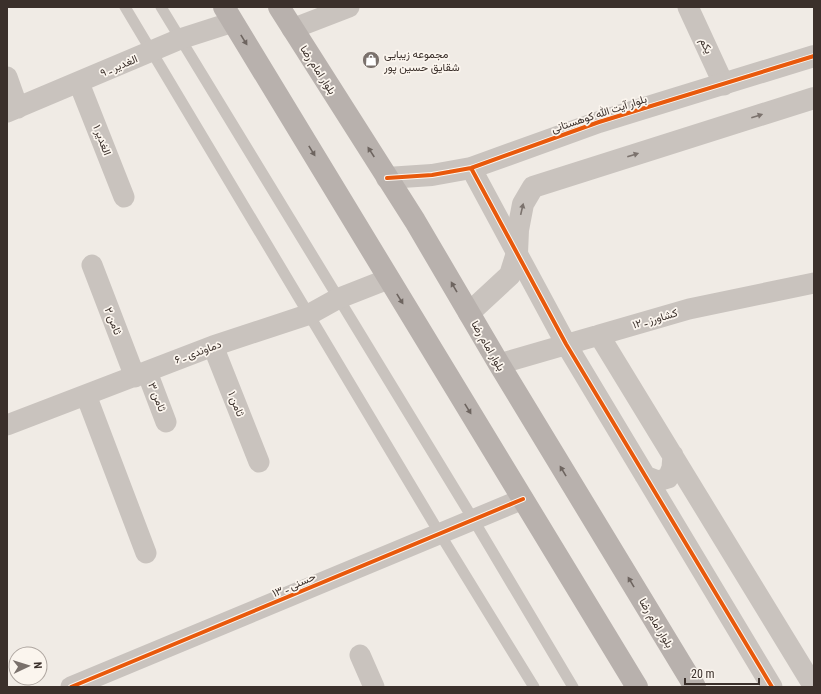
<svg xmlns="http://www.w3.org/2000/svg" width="821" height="694" font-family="'Roboto Condensed',Vazirmatn,sans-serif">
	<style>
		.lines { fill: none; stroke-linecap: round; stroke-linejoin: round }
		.service { stroke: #c9c3be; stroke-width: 11 }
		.minor { stroke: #c9c3be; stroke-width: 21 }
		.tertiary { stroke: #c9c3be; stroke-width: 22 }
		.primary { stroke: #b8b1ad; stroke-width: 22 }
		.cycleway-casing { stroke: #fbf5ee; stroke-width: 6 }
		.cycleway { stroke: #e8590c; stroke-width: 4 }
		.oneway { fill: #6d645f }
		.oneway2 { fill: #7b726d }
		.labels { text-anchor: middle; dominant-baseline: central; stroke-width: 3.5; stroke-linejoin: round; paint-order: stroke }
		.street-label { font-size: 11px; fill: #3b302b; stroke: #fbf5ee }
		.poi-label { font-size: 11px; fill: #3b302b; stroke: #fbf5ee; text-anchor: start }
	</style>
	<rect width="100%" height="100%" fill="#f0ebe5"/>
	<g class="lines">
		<!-- service -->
		<path class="service" d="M 125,7 L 440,534 L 534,687
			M 161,7 L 473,519 L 573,687"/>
		<!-- minor -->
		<path class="minor" d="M 688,7 L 724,85
			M 292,29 L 349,7
			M 7,77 L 18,108
			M 79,83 L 124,197
			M 7,112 L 180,39 L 233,22
			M 471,168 L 566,344 L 772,687
			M 92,265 L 135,377
			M 599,335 L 814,687
			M 213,346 L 259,462
			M 499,364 L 689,309 L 814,283
			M 147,372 L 166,422
			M 86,395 L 146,553
			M 7,425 L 213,346 L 310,314 L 337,299 L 388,279
			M 645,476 L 658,481 L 668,478 L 672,468 L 673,455
			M 360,655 L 374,687
			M 71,687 L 523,499"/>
		<!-- tertiary -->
		<path class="tertiary" d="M 387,178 L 432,175 L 471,168 L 599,122 L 814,56
			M 469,313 L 510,275 L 517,253 L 518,230 L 523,204 L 533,187 L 814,98"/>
		<!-- primary -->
		<path class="primary" d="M 224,7 L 637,687
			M 279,7 L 415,221 L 499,364 L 695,687"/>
		<defs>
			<path id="cycleway" d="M 471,168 L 566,344 L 772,687
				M 387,178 L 432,175 L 471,168 L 599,122 L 814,56
				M 71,687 L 523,499"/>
		</defs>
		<!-- cycleway casing -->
		<use href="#cycleway" class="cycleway-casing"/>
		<!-- cycleway -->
		<use href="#cycleway" class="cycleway"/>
	</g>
	<!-- one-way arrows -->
	<defs><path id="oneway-solid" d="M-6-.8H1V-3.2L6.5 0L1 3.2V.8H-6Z"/></defs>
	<g class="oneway">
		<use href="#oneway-solid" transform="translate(244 40) rotate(58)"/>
		<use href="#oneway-solid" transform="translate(312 151) rotate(58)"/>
		<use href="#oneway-solid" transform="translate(371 152) rotate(-123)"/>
		<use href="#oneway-solid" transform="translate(454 287) rotate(-120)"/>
		<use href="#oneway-solid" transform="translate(400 299) rotate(58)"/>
		<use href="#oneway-solid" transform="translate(468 409) rotate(58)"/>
		<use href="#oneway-solid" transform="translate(563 471) rotate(-121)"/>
		<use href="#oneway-solid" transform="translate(631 582) rotate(-121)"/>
	</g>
	<g class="oneway2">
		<use href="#oneway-solid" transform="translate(757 116) rotate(-18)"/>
		<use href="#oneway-solid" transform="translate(633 155) rotate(-18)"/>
		<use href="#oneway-solid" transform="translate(522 209) rotate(-77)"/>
	</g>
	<!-- icons -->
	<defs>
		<symbol id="shop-disc" viewBox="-11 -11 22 22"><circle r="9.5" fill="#7a716c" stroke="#fbf5ee"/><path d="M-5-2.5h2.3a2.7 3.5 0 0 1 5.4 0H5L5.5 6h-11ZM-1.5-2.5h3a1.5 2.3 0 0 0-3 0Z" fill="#fff"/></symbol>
	</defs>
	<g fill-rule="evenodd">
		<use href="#shop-disc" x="361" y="50" width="20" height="20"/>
	</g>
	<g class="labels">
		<!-- street labels -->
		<g class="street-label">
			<text transform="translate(706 46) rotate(65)">یکم</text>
			<text transform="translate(119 66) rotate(-23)">الغدیر ـ ۹</text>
			<text transform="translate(318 70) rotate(57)">بلوار امام رضا</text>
			<text transform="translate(599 114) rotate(-18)">بلوار آیت الله کوهستانی</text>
			<text transform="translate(102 140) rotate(69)">الغدیر ۱</text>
			<text transform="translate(655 319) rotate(-16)">کشاورز ـ ۱۲</text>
			<text transform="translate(113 321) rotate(69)">ثامن ۲</text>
			<text transform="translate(488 346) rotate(60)">بلوار امام رضا</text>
			<text transform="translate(198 352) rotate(-20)">دماوندی ـ ۶</text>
			<text transform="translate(157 397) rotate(68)">ثامن ۳</text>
			<text transform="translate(236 404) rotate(68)">ثامن ۱</text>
			<text transform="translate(294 585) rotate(-23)">حسنی ـ ۱۳</text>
			<text transform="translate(656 623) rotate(59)">بلوار امام رضا</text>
		</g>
		<!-- poi labels -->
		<g class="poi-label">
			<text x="384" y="54">مجموعه زیبایی<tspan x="384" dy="13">شقایق حسین پور</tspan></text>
		</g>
	</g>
	<!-- border -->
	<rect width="821" height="694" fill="none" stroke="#3b302b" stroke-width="16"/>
	<!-- north arrow -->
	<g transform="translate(28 666) rotate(86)"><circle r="19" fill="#fbf5ee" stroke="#aea6a0"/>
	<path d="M0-3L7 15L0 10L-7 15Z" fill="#7a716c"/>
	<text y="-6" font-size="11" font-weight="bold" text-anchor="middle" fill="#3b302b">N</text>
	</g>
	<!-- scale -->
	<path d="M685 678v6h74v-6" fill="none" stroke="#3b302b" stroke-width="2"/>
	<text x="691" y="678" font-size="12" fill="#3b302b" stroke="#fbf5ee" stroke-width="3" paint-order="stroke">20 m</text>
</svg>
